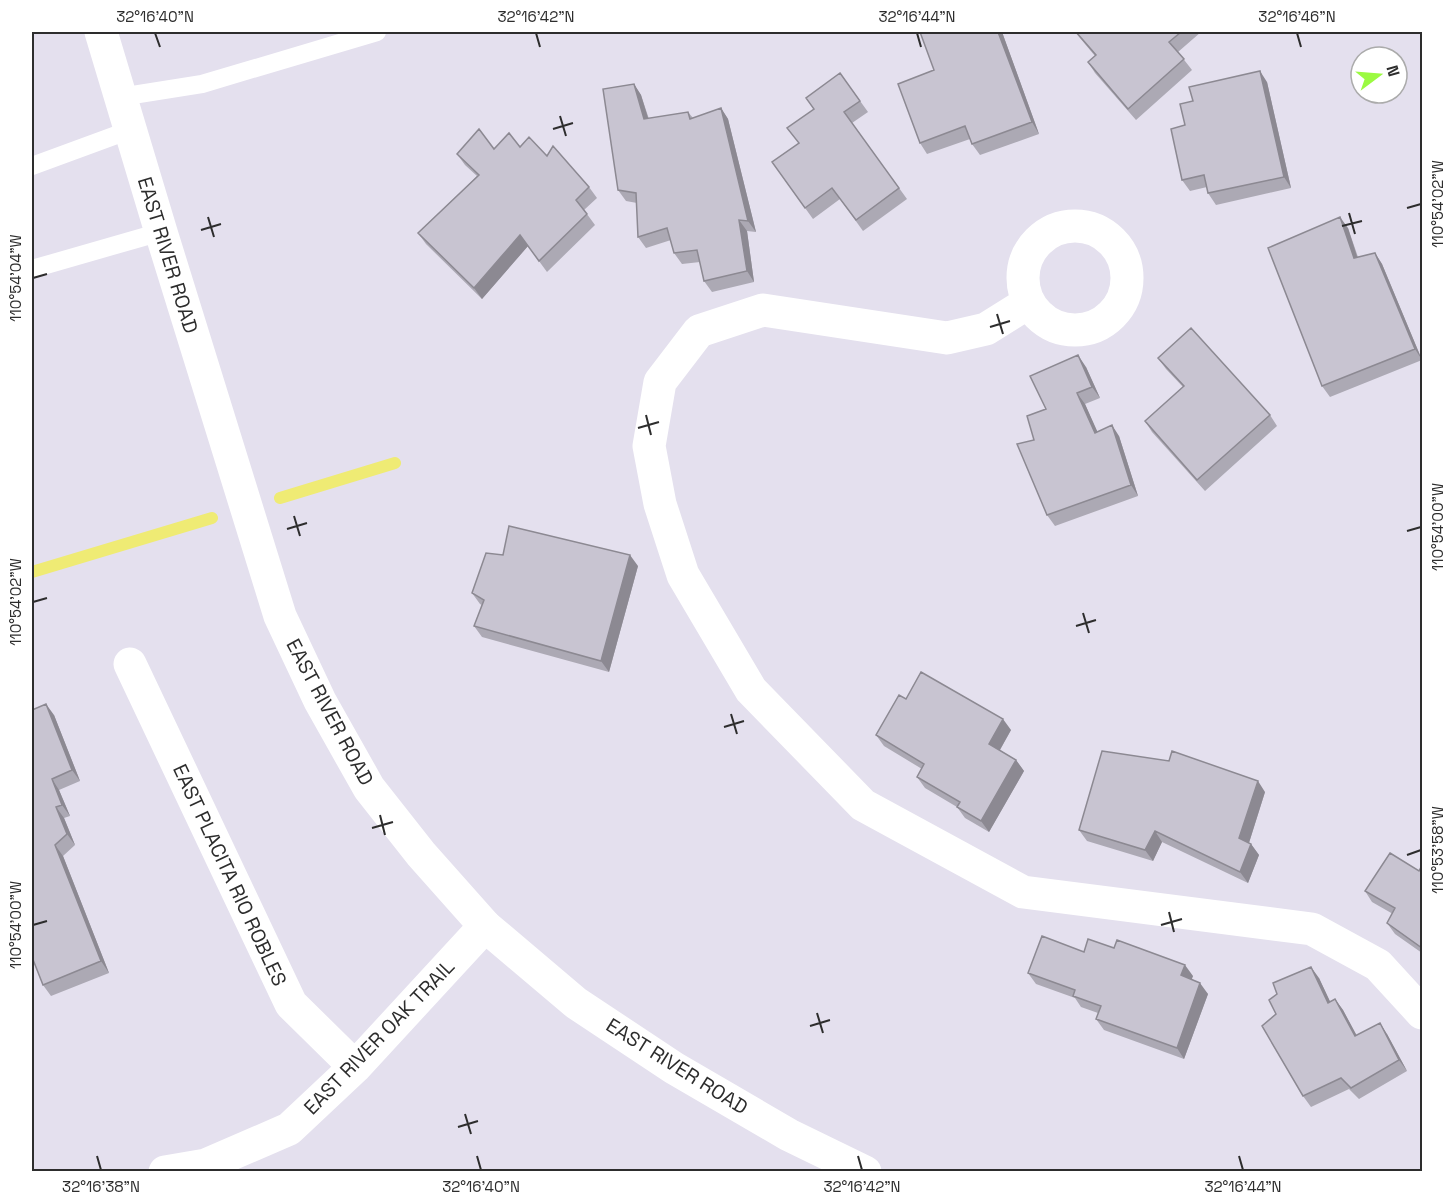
<svg xmlns="http://www.w3.org/2000/svg" width="1454" height="1203" font-family="'Space Grotesk',sans-serif">
	<style>
		.lines { fill: none; stroke-linecap: round; stroke-linejoin: round }
		.stream { stroke: #efeb74; stroke-width: 12 }
		.service { stroke: #fff; stroke-width: 18 }
		.minor { stroke: #fff; stroke-width: 33 }
		.tertiary { stroke: #fff; stroke-width: 33 }
		.wall { fill: #aca9b4 }
		.shaded-wall { fill: #8c8992 }
		.building { fill: #c8c4d1; stroke: #8c8992; stroke-width: 1.5 }
		.ticks { fill: none; stroke: #2d2d2d; stroke-width: 2 }
		.labels { text-anchor: middle; dominant-baseline: central; stroke-width: 4.5; stroke-linejoin: round; paint-order: stroke }
		.street-label { font-size: 20px; fill: #2d2d2d; stroke: #fff }
		.neatline { fill: none; stroke: #2d2d2d; stroke-width: 2 }
		.ticks-label { font-size: 15px; text-anchor: middle; fill: #2d2d2d }
	</style>
	<rect width="100%" height="100%" fill="#e4e0ee"/>
	<g class="lines">
		<!-- stream -->
		<path class="stream" d="M 280,498 L 395,463
			M 32,572 L 212,518"/>
		<!-- service -->
		<path class="service" d="M 120,97 L 202,84 L 377,32
			M 32,166 L 130,130
			M 32,269 L 161,232"/>
		<!-- minor -->
		<path class="minor" d="M1023 278a52 52 0 1 1 104 0a52 52 0 1 1-104 0Z
			M 1029,302 L 986,329 L 947,338 L 763,310 L 699,331 L 660,382 L 649,446 L 660,504 L 683,575 L 751,690 L 863,805 L 1023,892 L 1312,929 L 1378,965 L 1422,1013
			M 130,664 L 291,1004 L 355,1067
			M 165,1172 L 206,1165 L 289,1129 L 355,1067 L 485,926"/>
		<!-- tertiary -->
		<path class="tertiary" d="M 101,32 L 161,232 L 280,616 L 320,701 L 369,788 L 421,854 L 485,926 L 576,1003 L 674,1068 L 789,1135 L 865,1172"/>
	</g>
	<!-- wall -->
	<path class="wall" d="M 1002,32 L 1039,134 L 980,155 L 972,144 L 970,139 L 927,154 L 920,143 L 934,70 Z
		M 1075,32 L 1201,32 L 1178,52 L 1192,70 L 1136,120 L 1095,73 L 1088,62 L 1095,56 Z
		M 840,73 L 868,112 L 852,123 L 907,199 L 863,231 L 840,199 L 813,219 L 772,162 L 798,144 L 814,109 Z
		M 1267,82 L 1291,188 L 1216,205 L 1208,193 L 1207,187 L 1190,191 L 1182,180 L 1185,125 L 1193,101 Z
		M 634,84 L 641,95 L 649,119 L 688,112 L 693,118 L 721,108 L 728,119 L 756,232 L 747,231 L 754,282 L 712,292 L 704,281 L 700,262 L 682,264 L 674,253 L 671,240 L 646,248 L 638,237 L 637,203 L 626,201 L 618,190 Z
		M 520,147 L 547,156 L 589,187 L 597,198 L 584,210 L 595,225 L 547,272 L 528,246 L 482,299 L 426,244 L 418,233 L 477,176 L 465,165 L 457,154 L 494,149 Z
		M 1348,228 L 1358,257 L 1375,253 L 1382,264 L 1422,360 L 1330,397 L 1322,386 Z
		M 1158,358 L 1270,415 L 1277,426 L 1205,491 L 1152,432 L 1145,421 L 1183,387 L 1166,369 Z
		M 1086,367 L 1100,398 L 1085,404 L 1097,432 L 1119,436 L 1138,496 L 1055,526 L 1047,515 L 1034,440 L 1046,409 Z
		M 638,566 L 609,672 L 482,637 L 474,626 L 482,605 L 480,604 L 472,593 Z
		M 906,699 L 1011,730 L 1000,750 L 1016,760 L 1024,771 L 989,832 L 965,818 L 957,807 L 925,788 L 917,777 L 922,769 L 884,746 L 876,735 Z
		M 54,715 L 80,781 L 59,790 L 70,816 L 64,818 L 75,845 L 63,856 L 109,973 L 51,996 L 43,985 Z
		M 1265,792 L 1249,843 L 1251,844 L 1259,855 L 1248,883 L 1162,842 L 1153,861 L 1087,841 L 1079,830 Z
		M 1422,865 L 1422,953 L 1395,934 L 1387,923 L 1393,914 L 1372,902 L 1365,891 L 1419,871 Z
		M 1084,952 L 1193,976 L 1191,979 L 1208,994 L 1184,1059 L 1104,1030 L 1096,1019 L 1098,1013 L 1081,1007 L 1075,998 L 1036,984 L 1028,973 Z
		M 1319,978 L 1330,1002 L 1335,999 L 1343,1010 L 1356,1035 L 1387,1034 L 1407,1071 L 1359,1099 L 1349,1089 L 1311,1107 L 1303,1096 L 1276,1014 Z"/>
	<!-- shaded-wall -->
	<path class="shaded-wall" d="M 998,32 L 1002,32 L 1039,134 L 1032,122 Z
		M 1260,71 L 1267,82 L 1291,188 L 1284,177 Z
		M 634,84 L 641,95 L 652,131 L 644,119 Z
		M 721,108 L 728,119 L 756,232 L 748,221 Z
		M 1340,217 L 1348,228 L 1361,269 L 1354,258 Z
		M 739,220 L 747,231 L 754,282 L 747,271 Z
		M 520,235 L 528,246 L 482,299 L 474,288 Z
		M 1375,253 L 1382,264 L 1422,360 L 1415,349 Z
		M 1078,355 L 1086,367 L 1100,398 L 1092,387 Z
		M 1077,393 L 1085,404 L 1103,444 L 1095,433 Z
		M 1112,425 L 1119,436 L 1138,496 L 1131,485 Z
		M 630,555 L 638,566 L 609,672 L 601,661 Z
		M 46,704 L 54,715 L 80,781 L 72,770 Z
		M 1003,719 L 1011,730 L 997,755 L 989,744 Z
		M 1016,760 L 1024,771 L 989,832 L 981,821 Z
		M 52,779 L 59,790 L 70,816 L 62,805 Z
		M 1258,781 L 1265,792 L 1247,849 L 1239,838 Z
		M 56,807 L 64,818 L 75,845 L 67,834 Z
		M 1155,831 L 1162,842 L 1153,861 L 1145,850 Z
		M 1251,844 L 1259,855 L 1248,883 L 1240,872 Z
		M 55,845 L 63,856 L 109,973 L 101,961 Z
		M 1185,965 L 1193,976 L 1189,987 L 1181,975 Z
		M 1311,967 L 1319,978 L 1336,1014 L 1328,1003 Z
		M 1200,983 L 1208,994 L 1184,1059 L 1177,1048 Z
		M 1335,999 L 1343,1010 L 1363,1047 L 1355,1036 Z
		M 1380,1023 L 1387,1034 L 1407,1071 L 1399,1060 Z"/>
	<!-- building -->
	<path class="building" d="M 920,32 L 998,32 L 1032,122 L 972,144 L 965,126 L 920,143 L 898,84 L 934,70 Z
		M 1076,32 L 1181,32 L 1169,42 L 1184,59 L 1128,109 L 1088,62 L 1096,55 Z
		M 1260,71 L 1284,177 L 1208,193 L 1204,175 L 1182,180 L 1171,129 L 1185,125 L 1180,104 L 1193,101 L 1189,87 Z
		M 840,73 L 860,101 L 844,112 L 899,188 L 856,220 L 832,188 L 805,208 L 772,162 L 799,143 L 787,128 L 814,109 L 806,98 Z
		M 634,84 L 644,119 L 688,112 L 690,119 L 721,108 L 748,221 L 739,220 L 747,271 L 704,281 L 697,250 L 674,253 L 667,228 L 638,237 L 636,193 L 618,190 L 603,89 Z
		M 479,129 L 494,149 L 509,133 L 520,147 L 529,137 L 547,156 L 553,146 L 589,187 L 576,200 L 587,214 L 539,261 L 520,235 L 474,288 L 418,233 L 479,175 L 457,154 Z
		M 1340,217 L 1354,258 L 1375,253 L 1415,349 L 1322,386 L 1268,248 Z
		M 1191,328 L 1270,415 L 1197,480 L 1145,421 L 1184,386 L 1158,358 Z
		M 1078,355 L 1092,387 L 1077,393 L 1095,433 L 1112,425 L 1131,485 L 1047,515 L 1017,444 L 1034,440 L 1027,416 L 1046,409 L 1030,376 Z
		M 509,526 L 630,555 L 601,661 L 474,626 L 484,600 L 472,593 L 486,553 L 503,555 Z
		M 921,672 L 1003,719 L 989,744 L 1016,760 L 981,821 L 957,807 L 960,802 L 917,777 L 924,764 L 876,735 L 899,695 L 906,699 Z
		M 46,704 L 72,770 L 52,779 L 62,805 L 56,807 L 67,834 L 55,845 L 101,961 L 43,985 L 32,957 L 32,710 Z
		M 1102,751 L 1169,761 L 1172,751 L 1258,781 L 1239,838 L 1251,844 L 1240,872 L 1155,831 L 1145,850 L 1079,830 Z
		M 1390,853 L 1419,871 L 1422,865 L 1422,948 L 1387,923 L 1395,908 L 1365,891 Z
		M 1042,936 L 1084,952 L 1088,939 L 1114,948 L 1117,940 L 1185,965 L 1181,975 L 1200,983 L 1177,1048 L 1096,1019 L 1101,1006 L 1073,996 L 1075,990 L 1028,973 Z
		M 1311,967 L 1328,1003 L 1335,999 L 1355,1036 L 1380,1023 L 1399,1060 L 1351,1088 L 1341,1078 L 1303,1096 L 1262,1026 L 1276,1014 L 1269,1000 L 1277,994 L 1273,983 Z"/>
	<!-- ticks -->
	<path class="ticks" d="M 155,33 L 160,47M 536,33 L 540,47M 917,33 L 921,47M 1297,33 L 1301,47M 560,116 L 566,136M 553,129 L 573,123M 1407,208 L 1421,204M 1349,213 L 1355,234M 208,217 L 214,237M 1342,226 L 1362,221M 201,230 L 221,224M 33,278 L 47,274M 997,314 L 1003,334M 990,327 L 1010,321M 646,415 L 651,435M 638,428 L 659,422M 294,516 L 300,536M 287,529 L 307,523M 1407,531 L 1421,527M 33,602 L 47,598M 1083,613 L 1089,633M 1076,626 L 1096,620M 731,714 L 737,734M 724,727 L 744,721M 380,815 L 385,835M 372,828 L 393,822M 1407,855 L 1421,850M 1169,912 L 1174,932M 33,925 L 47,921M 1161,925 L 1182,919M 817,1013 L 823,1033M 810,1026 L 830,1020M 465,1114 L 471,1134M 458,1127 L 478,1121M 97,1156 L 101,1170M 477,1156 L 481,1170M 858,1156 L 862,1170M 1239,1156 L 1243,1170"/>
	<g class="labels">
		<!-- street labels -->
		<g class="street-label">
			<text transform="translate(168 255) rotate(73)">EAST RIVER ROAD</text>
			<text transform="translate(330 712) rotate(62)">EAST RIVER ROAD</text>
			<text transform="translate(230 875) rotate(65)">EAST PLACITA RIO ROBLES</text>
			<text transform="translate(379 1037) rotate(-46)">EAST RIVER OAK TRAIL</text>
			<text transform="translate(677 1066) rotate(32)">EAST RIVER ROAD</text>
		</g>
	</g>
	<!-- border -->
	<rect width="1454" height="1203" fill="none" stroke="#ffffff" stroke-width="66"/>
	<!-- north arrow -->
	<g transform="translate(1379 75) rotate(74)"><circle r="28" fill="#ffffff" stroke="#ababab" stroke-width="1.5"/>
	<path d="M0-4.5L10 22L0 15L-10 22Z" fill="#9bfa41"/>
	<text y="-9" font-size="16" font-weight="bold" text-anchor="middle" fill="#2d2d2d">N</text>
	</g>
	<rect x="33" y="33" width="1388" height="1137" class="neatline"/>
	<g class="ticks-label">
		<text x="155" y="22">32°16'40"N</text>
		<text x="536" y="22">32°16'42"N</text>
		<text x="917" y="22">32°16'44"N</text>
		<text x="1297" y="22">32°16'46"N</text>
		<text transform="translate(1438 204) rotate(-90)" y="5">110°54'02"W</text>
		<text transform="translate(16 278) rotate(-90)" y="5">110°54'04"W</text>
		<text transform="translate(1438 527) rotate(-90)" y="5">110°54'00"W</text>
		<text transform="translate(16 602) rotate(-90)" y="5">110°54'02"W</text>
		<text transform="translate(1438 850) rotate(-90)" y="5">110°53'58"W</text>
		<text transform="translate(16 925) rotate(-90)" y="5">110°54'00"W</text>
		<text x="101" y="1192">32°16'38"N</text>
		<text x="481" y="1192">32°16'40"N</text>
		<text x="862" y="1192">32°16'42"N</text>
		<text x="1243" y="1192">32°16'44"N</text>
	</g>
</svg>
